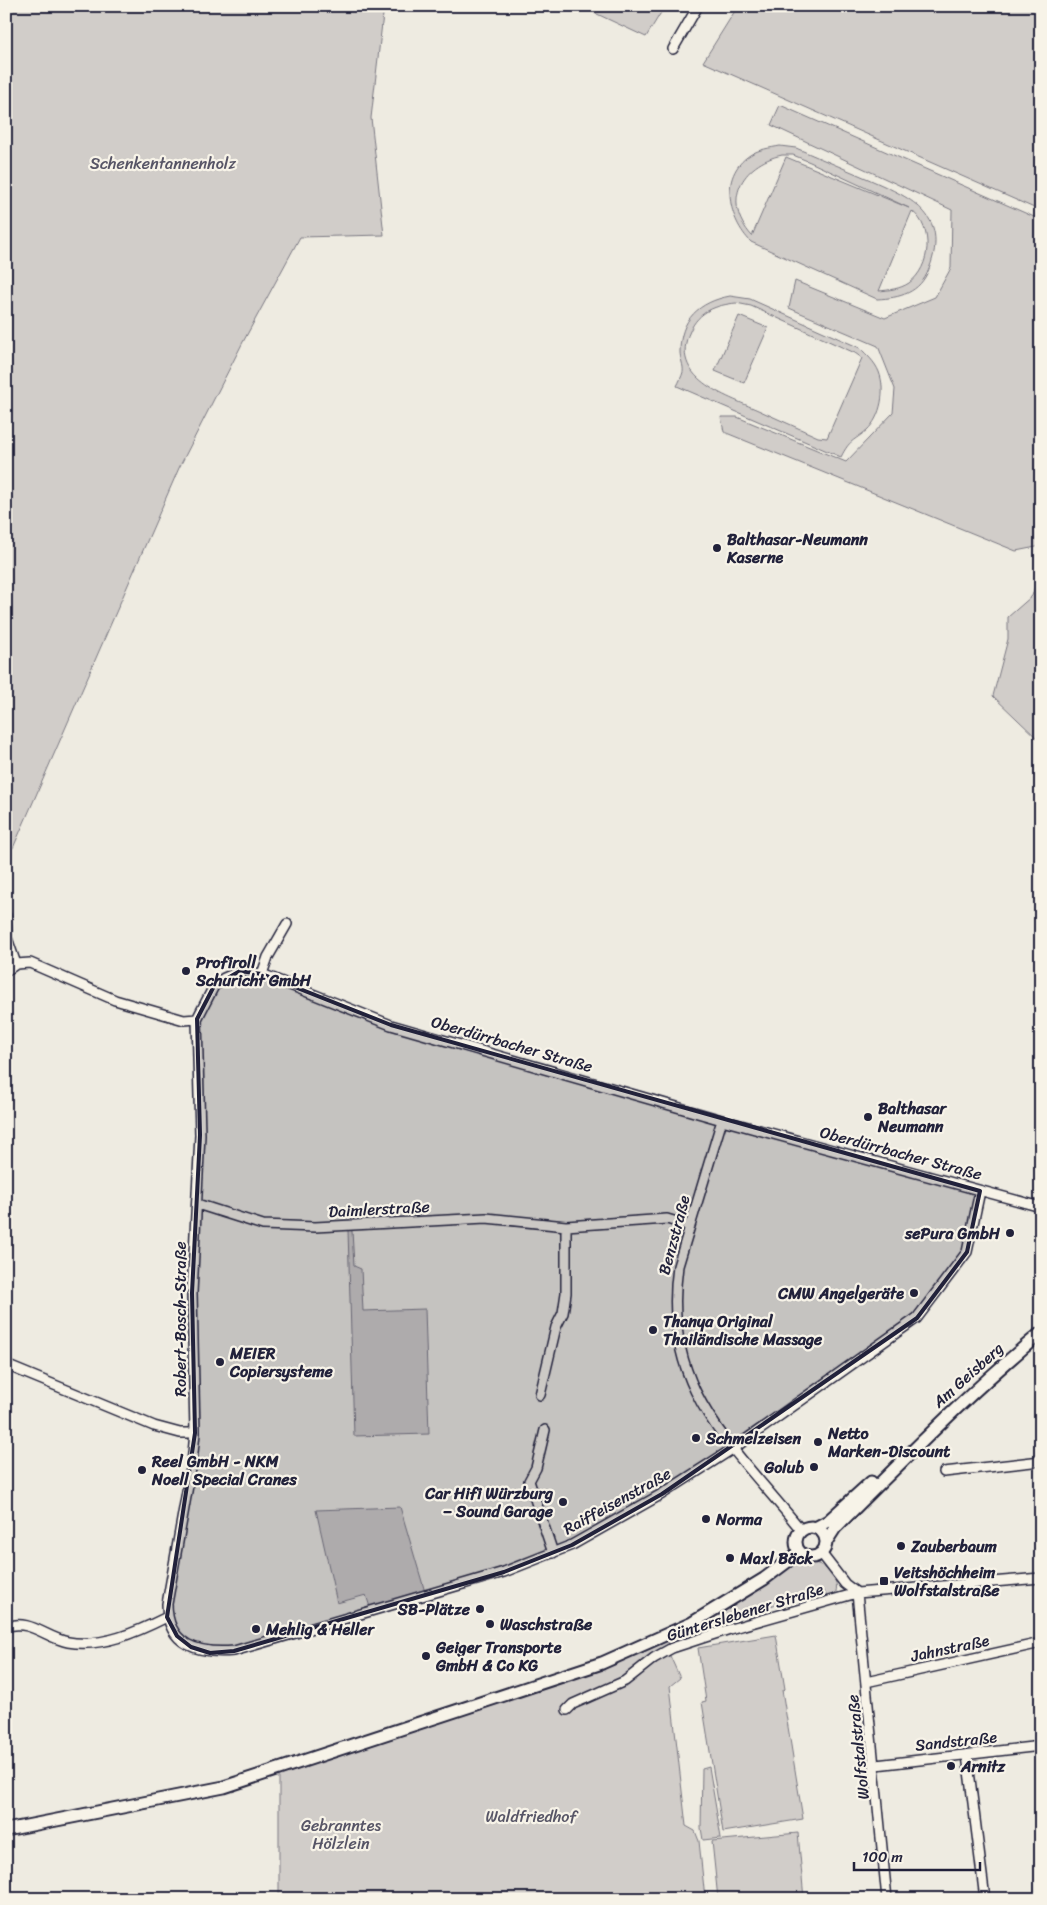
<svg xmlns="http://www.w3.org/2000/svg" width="1047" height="1905" font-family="Sriracha,sans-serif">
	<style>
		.green { fill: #d1cdc9; stroke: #7a7882; fill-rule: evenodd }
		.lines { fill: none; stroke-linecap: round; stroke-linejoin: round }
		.minor-casing { stroke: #22223b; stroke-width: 12 }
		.tertiary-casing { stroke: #22223b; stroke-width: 15 }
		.minor { stroke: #f7f3e8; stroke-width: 9 }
		.tertiary { stroke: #f7f3e8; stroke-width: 11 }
		.marked { fill: #22223b; fill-opacity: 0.2; stroke: #22223b; stroke-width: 4; stroke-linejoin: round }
		.poi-dot { fill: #22223b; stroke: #f7f3e8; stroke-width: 2 }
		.labels { text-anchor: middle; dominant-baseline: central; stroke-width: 4.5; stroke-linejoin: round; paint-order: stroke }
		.park-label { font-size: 16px; fill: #575566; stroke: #f7f3e8 }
		.poi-label { font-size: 16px; font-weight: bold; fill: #22223b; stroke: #f7f3e8; text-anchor: start }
		.street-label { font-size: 16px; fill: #22223b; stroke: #f7f3e8 }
	</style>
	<rect width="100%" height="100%" fill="#eeebe1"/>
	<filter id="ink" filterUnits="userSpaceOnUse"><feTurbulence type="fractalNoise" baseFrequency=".02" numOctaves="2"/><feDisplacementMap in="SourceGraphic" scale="10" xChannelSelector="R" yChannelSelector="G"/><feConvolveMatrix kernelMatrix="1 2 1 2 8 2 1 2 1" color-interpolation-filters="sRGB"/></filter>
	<g filter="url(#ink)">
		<!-- green -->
		<path class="green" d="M 6,6 L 384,6 L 371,118 L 384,235 L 300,237 L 243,342 L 179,468 L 13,848 L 6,846 Z
			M 580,6 L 665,6 L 646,37 Z
			M 738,6 L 1041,6 L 1041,211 L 703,62 Z
			M 780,105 L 1041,220 L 1041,546 L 1016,551 L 724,432 L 721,417 L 737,417 L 846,462 L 893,413 L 895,389 L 878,346 L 789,308 L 795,281 L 885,318 L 935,297 L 951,268 L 952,210 L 771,125 Z
			M 780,146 L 796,148 C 819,158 843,168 866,178 C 909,197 951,213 929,269 C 920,293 900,298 877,299 L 751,242 C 729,220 718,176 750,155 C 759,149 770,148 780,146 ZM 782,155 L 793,155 L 810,162 L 909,208 L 786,157 L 752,236 C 721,202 741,164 782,155 ZM 912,211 C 934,228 931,267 909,283 C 900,289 889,290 879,291 Z
			M 730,296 L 750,299 L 860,348 C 867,355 875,362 879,372 C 886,390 881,417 867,430 C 853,442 850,439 841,457 L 677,386 C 679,382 682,376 683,372 C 684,366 680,358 680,352 C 680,319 699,302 730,296 ZM 736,303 L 751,306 L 855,353 L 862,358 L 827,438 L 818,437 C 798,428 778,419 758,410 C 726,396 668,378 690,331 C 699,311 716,305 736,303 Z
			M 739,316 L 768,328 L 744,383 L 715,371 Z
			M 1041,567 L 1041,742 L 993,696 L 1008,639 L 1008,617 L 1032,596 Z
			M 348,1230 L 352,1231 L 354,1266 L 361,1269 L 363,1311 L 425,1309 L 429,1434 L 354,1436 Z
			M 400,1507 L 425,1592 L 370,1607 L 366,1595 L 337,1603 L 316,1510 Z
			M 798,1561 C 804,1562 811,1561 815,1563 C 828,1566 841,1582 835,1594 L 826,1596 L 824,1591 L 712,1622 L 714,1630 L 687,1637 L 666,1647 L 680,1678 L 670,1686 L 686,1826 L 695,1831 L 699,1841 L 705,1899 L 279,1899 L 279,1774 C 329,1758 379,1740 430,1724 C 565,1682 683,1648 798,1561 Z
			M 776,1635 L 785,1689 L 782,1690 L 803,1819 L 723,1832 L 702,1702 L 706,1701 L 698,1648 Z
			M 709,1767 L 721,1838 L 703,1840 L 701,1828 L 702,1769 Z
			M 798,1833 L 804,1899 L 718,1899 L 712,1841 Z"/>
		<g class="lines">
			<defs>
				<path id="minor" d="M 673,49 L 698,6
					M 6,916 L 7,938 L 16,964
					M 6,971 L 16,964 L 30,963 L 115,1000 L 184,1020 L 197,1019
					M 262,974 L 268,957 L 287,924
					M 722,1120 L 678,1266 C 661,1390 730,1442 801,1530
					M 980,1191 L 967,1252 L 917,1318 L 734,1448 L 662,1494 L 572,1545 L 504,1572 L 234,1651 C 199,1654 167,1646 167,1604 L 192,1463 L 195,1433 L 192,1293 L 200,1135 L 197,1019 L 214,986 L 224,978 L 240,971 L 262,974 L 391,1025 L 722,1120 L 1041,1207
					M 197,1204 L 263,1225 L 315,1227 L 486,1218 L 566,1226 L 667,1219 L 690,1226
					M 6,1365 L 154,1426 L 180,1433 L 195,1433
					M 540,1395 L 556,1327 L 563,1313 L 566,1293 L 566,1226
					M 545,1430 L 536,1468 L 529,1481 L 553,1553
					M 944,1472 L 1041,1461
					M 821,1553 L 845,1584 L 857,1593
					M 857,1593 L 887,1899
					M 6,1627 C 29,1618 46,1638 68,1642 C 102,1648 137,1632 167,1617
					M 866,1682 L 1041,1643
					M 567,1710 L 573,1704 L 625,1681 L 654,1658 L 672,1648 L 730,1629 L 857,1593 L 1041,1578
					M 967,1755 L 985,1899
					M 876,1765 L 1041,1746"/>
				<path id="tertiary" d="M796 1542a15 15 0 1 1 30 0a15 15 0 1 1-30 0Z
					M 815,1528 L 828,1521 L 871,1482
					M 826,1542 L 835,1528 C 902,1462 967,1394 1041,1333
					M 6,1830 L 224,1787 L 602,1663 L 692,1623 L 764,1579 L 800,1552"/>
			</defs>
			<!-- minor casing -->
			<use href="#minor" class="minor-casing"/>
			<!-- tertiary casing -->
			<use href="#tertiary" class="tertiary-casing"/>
			<!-- minor -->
			<use href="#minor" class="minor"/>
			<!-- tertiary -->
			<use href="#tertiary" class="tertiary"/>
		</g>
	</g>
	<!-- marked area -->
	<path class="marked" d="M 240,971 L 262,974 L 391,1025 L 980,1191 L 967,1252 L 917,1318 L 662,1494 L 572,1545 L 504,1572 L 234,1651 L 210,1653 L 191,1647 L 177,1636 L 167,1617 L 195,1433 L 192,1293 L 200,1135 L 197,1019 L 214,986 Z"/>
	<!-- markers -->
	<g class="poi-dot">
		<circle cx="717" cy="548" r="5"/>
		<circle cx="186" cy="971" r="5"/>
		<circle cx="868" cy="1117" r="5"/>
		<circle cx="1010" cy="1233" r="5"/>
		<circle cx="914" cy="1293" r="5"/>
		<circle cx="653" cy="1330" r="5"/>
		<circle cx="220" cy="1362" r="5"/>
		<circle cx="696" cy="1438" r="5"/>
		<circle cx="818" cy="1442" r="5"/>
		<circle cx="814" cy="1467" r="5"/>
		<circle cx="142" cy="1470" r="5"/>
		<circle cx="563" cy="1502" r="5"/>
		<circle cx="706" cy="1519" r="5"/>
		<circle cx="901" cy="1546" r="5"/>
		<circle cx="730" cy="1558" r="5"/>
		<rect x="879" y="1576" width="10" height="10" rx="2.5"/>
		<circle cx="480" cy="1609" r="5"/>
		<circle cx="490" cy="1624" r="5"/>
		<circle cx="256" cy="1629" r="5"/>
		<circle cx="426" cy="1656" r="5"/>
		<circle cx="951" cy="1766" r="5"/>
	</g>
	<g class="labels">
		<!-- park labels -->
		<g class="park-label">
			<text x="163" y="163">Schenkentannenholz</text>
			<text x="531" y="1816">Waldfriedhof</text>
			<text x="341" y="1825">Gebranntes<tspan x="341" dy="18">Hölzlein</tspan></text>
		</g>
		<!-- poi labels -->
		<g class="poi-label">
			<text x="727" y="539">Balthasar-Neumann<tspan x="727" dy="18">Kaserne</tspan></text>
			<text x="196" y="962">Profiroll<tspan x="196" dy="18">Schuricht GmbH</tspan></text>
			<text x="878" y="1108">Balthasar<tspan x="878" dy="18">Neumann</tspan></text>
			<text x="1000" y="1233" text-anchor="end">sePura GmbH</text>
			<text x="904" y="1293" text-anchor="end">CMW Angelgeräte</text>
			<text x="663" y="1321">Thanya Original<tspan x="663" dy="18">Thailändische Massage</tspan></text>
			<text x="230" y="1353">MEIER<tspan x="230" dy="18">Copiersysteme</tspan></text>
			<text x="828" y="1433">Netto<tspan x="828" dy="18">Marken-Discount</tspan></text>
			<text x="706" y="1438">Schmelzeisen</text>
			<text x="152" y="1461">Reel GmbH - NKM<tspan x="152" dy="18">Noell Special Cranes</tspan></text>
			<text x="804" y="1467" text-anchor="end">Golub</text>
			<text x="553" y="1493" text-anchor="end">Car Hifi Würzburg<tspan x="553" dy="18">– Sound Garage</tspan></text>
			<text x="716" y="1519">Norma</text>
			<text x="911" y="1546">Zauberbaum</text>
			<text x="740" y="1558">Maxl Bäck</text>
			<text x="894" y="1572">Veitshöchheim<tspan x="894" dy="18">Wolfstalstraße</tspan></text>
			<text x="470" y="1609" text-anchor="end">SB-Plätze</text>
			<text x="500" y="1624">Waschstraße</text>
			<text x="266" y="1629">Mehlig &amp; Heller</text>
			<text x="436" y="1647">Geiger Transporte<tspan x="436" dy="18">GmbH &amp; Co KG</tspan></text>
			<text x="961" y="1766">Arnitz</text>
		</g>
		<!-- street labels -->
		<g class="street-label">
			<text transform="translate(512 1044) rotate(16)">Oberdürrbacher Straße</text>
			<text transform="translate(901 1153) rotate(15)">Oberdürrbacher Straße</text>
			<text transform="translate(379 1209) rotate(-3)">Daimlerstraße</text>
			<text transform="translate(674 1235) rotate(-75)">Benzstraße</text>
			<text transform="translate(180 1319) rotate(-90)">Robert-Bosch-Straße</text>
			<text transform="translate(968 1375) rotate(-42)">Am Geisberg</text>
			<text transform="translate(617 1501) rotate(-29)">Raiffeisenstraße</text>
			<text transform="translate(745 1612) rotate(-17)">Günterslebener Straße</text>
			<text transform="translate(950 1648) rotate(-12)">Jahnstraße</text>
			<text transform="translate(956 1741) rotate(-6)">Sandstraße</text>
			<text transform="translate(858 1747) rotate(-96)">Wolfstalstraße</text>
		</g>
	</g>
	<!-- margin -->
	<rect width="1047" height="1905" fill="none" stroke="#f7f3e8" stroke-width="25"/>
	<rect x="12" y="12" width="1022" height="1880" fill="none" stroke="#22223b" stroke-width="2" filter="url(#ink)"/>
	<!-- scale -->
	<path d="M854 1862v8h126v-8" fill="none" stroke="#22223b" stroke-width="2.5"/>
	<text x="862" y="1862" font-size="15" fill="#22223b" stroke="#f7f3e8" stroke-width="4" paint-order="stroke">100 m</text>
</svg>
